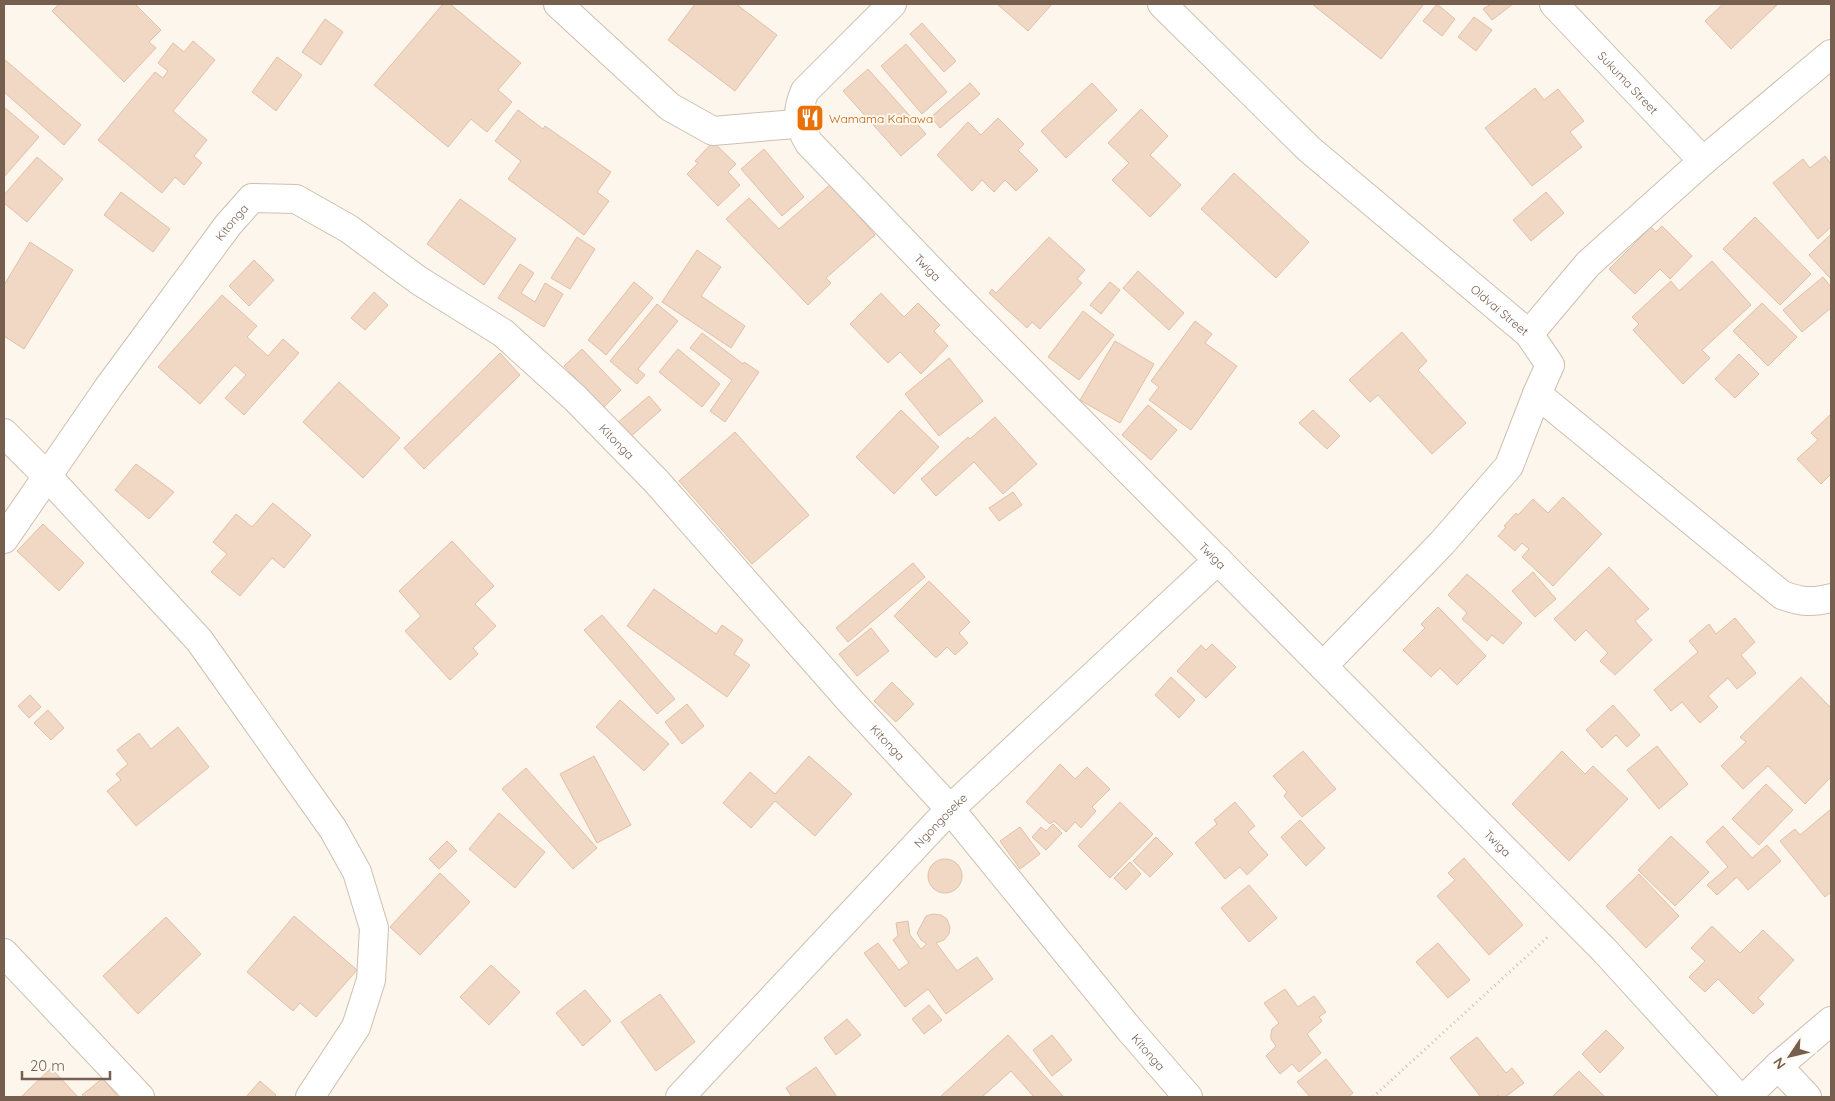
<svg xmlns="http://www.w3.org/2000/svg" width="1835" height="1101" font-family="Quicksand,sans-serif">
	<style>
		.building { fill: #f0d8c5; stroke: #e2bfa6 }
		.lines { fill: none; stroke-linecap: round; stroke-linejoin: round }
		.street-casing { stroke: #cebfb1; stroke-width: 30 }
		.path { stroke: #d6bba8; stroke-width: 3; stroke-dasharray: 1 4; stroke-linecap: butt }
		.street { stroke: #fff; stroke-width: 28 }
		.labels { text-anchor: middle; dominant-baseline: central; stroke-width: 4; stroke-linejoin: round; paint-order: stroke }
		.street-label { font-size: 12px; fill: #775f4f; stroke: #fefaf3 }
		.food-label { font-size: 12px; fill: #c56008; stroke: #fefaf3; text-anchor: start }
	</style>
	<rect width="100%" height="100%" fill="#fcf6ed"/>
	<!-- building -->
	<path class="building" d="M 59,4 L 135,4 L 161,30 L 149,42 L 156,48 L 124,82 L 52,11 Z
		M 443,4 L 450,4 L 521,63 L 498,90 L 512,102 L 487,132 L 471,119 L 448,147 L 374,85 Z
		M 695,4 L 736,4 L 777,35 L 735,91 L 668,40 Z
		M 997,4 L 1052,4 L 1028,31 Z
		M 1312,4 L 1422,4 L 1423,5 L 1381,59 Z
		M 1437,4 L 1455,19 L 1442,36 L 1423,21 Z
		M 1491,4 L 1513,4 L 1492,20 L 1483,9 Z
		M 1723,4 L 1778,4 L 1731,49 L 1705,21 Z
		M 1474,17 L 1492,30 L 1476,51 L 1458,37 Z
		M 325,19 L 343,32 L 321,65 L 302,52 Z
		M 922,23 L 956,61 L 944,72 L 910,34 Z
		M 193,41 L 215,60 L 173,111 L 207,140 L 194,156 L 202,163 L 184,185 L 175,177 L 162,193 L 98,140 L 155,72 L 163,78 L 168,71 L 158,63 L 173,43 L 184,52 Z
		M 906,44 L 947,92 L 922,114 L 881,66 Z
		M 277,57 L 302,75 L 276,111 L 252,92 Z
		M 4,59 L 81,125 L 64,145 L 4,92 Z
		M 868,69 L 926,134 L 901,156 L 843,91 Z
		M 970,83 L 980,94 L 940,128 L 931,117 Z
		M 1092,83 L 1117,110 L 1066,158 L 1041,131 Z
		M 1535,88 L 1544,100 L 1558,89 L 1584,121 L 1570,132 L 1582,147 L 1532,186 L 1485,128 Z
		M 4,107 L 39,137 L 4,177 Z
		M 1141,109 L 1168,136 L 1150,155 L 1181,185 L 1150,217 L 1112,180 L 1129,163 L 1108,143 Z
		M 518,110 L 543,129 L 545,126 L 611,172 L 597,192 L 609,201 L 584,235 L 508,179 L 521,161 L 495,141 Z
		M 998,118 L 1024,144 L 1018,150 L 1038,170 L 1016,191 L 1005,180 L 994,192 L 982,180 L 972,191 L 937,155 L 968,122 L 981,135 Z
		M 713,142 L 736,164 L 728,172 L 740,185 L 718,206 L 687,174 L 698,163 L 695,161 Z
		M 764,149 L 804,197 L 782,216 L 741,169 Z
		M 1825,156 L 1831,164 L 1831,227 L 1818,239 L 1773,183 L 1803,159 L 1810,168 Z
		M 37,157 L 63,179 L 27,222 L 4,203 L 4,195 Z
		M 1234,173 L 1309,242 L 1276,278 L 1201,209 Z
		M 831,184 L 875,235 L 826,278 L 831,283 L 808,305 L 726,219 L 749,198 L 779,229 Z
		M 121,192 L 170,229 L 153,252 L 104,215 Z
		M 1546,192 L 1564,213 L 1531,241 L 1513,220 Z
		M 460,199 L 516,239 L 484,285 L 427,244 Z
		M 1755,217 L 1811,274 L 1780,305 L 1723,249 Z
		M 1662,226 L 1692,256 L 1670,279 L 1660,269 L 1635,294 L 1609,269 L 1651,227 L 1656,232 Z
		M 1831,234 L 1831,279 L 1809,255 Z
		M 577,237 L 595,249 L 570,289 L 551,278 Z
		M 1049,237 L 1085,270 L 1077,279 L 1082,283 L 1040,329 L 1032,322 L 1027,328 L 989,293 L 992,289 L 996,293 Z
		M 30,242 L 73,270 L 24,349 L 4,336 L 4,285 Z
		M 697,250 L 721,267 L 701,296 L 745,326 L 731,348 L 662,302 Z
		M 254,260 L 274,280 L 249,306 L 229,286 Z
		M 1712,261 L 1751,305 L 1702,350 L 1710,358 L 1683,384 L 1633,330 L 1639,324 L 1632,317 L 1671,281 L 1679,291 Z
		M 520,264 L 534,273 L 521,293 L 535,302 L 545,283 L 563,294 L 544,327 L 498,298 Z
		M 1138,271 L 1184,313 L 1169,330 L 1123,288 Z
		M 1823,277 L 1831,287 L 1831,308 L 1802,332 L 1783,310 Z
		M 634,282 L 653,298 L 606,355 L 588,340 Z
		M 1110,282 L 1120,290 L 1101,314 L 1090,305 Z
		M 374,292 L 388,305 L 365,330 L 351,318 Z
		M 881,293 L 904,317 L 918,303 L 940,325 L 934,331 L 948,346 L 921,374 L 900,352 L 888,363 L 850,324 Z
		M 222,295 L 257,326 L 247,337 L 268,356 L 283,339 L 299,353 L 244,415 L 225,398 L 246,375 L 235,365 L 200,404 L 158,367 Z
		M 1762,303 L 1797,337 L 1768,366 L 1733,331 Z
		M 657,304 L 678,321 L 638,369 L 645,375 L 637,384 L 610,361 Z
		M 1083,311 L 1114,335 L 1079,380 L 1048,357 Z
		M 1195,321 L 1212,334 L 1205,343 L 1237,366 L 1191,430 L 1149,400 L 1159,387 L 1151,381 Z
		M 1402,332 L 1427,361 L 1418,370 L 1466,423 L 1432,454 L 1378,395 L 1370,402 L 1349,380 Z
		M 702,333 L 743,364 L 744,362 L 759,372 L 725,422 L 710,411 L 732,380 L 690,348 Z
		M 1115,341 L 1154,364 L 1120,423 L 1080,400 Z
		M 582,349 L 621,390 L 603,408 L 564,366 Z
		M 678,349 L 720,384 L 702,407 L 659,372 Z
		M 500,353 L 520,375 L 424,469 L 404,448 Z
		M 1739,354 L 1759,374 L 1735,398 L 1715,379 Z
		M 949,358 L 983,401 L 939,436 L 905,394 Z
		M 339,382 L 400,438 L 363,478 L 303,422 Z
		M 649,396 L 661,410 L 629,438 L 616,424 Z
		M 1148,405 L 1177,430 L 1151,460 L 1122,435 Z
		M 901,410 L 939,447 L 894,494 L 856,457 Z
		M 1313,410 L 1340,436 L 1327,449 L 1299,423 Z
		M 1831,414 L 1831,474 L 1821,484 L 1797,459 L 1818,440 L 1811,433 Z
		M 995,417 L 1037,464 L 1003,494 L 974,462 L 936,496 L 921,479 L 968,437 L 970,439 Z
		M 735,432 L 809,515 L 752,564 L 679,481 Z
		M 136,464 L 174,492 L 149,519 L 115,490 Z
		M 1013,492 L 1022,505 L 999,521 L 989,508 Z
		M 1563,497 L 1602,534 L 1553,586 L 1522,557 L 1529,549 L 1522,543 L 1515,551 L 1498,536 L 1506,527 L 1504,526 L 1516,513 L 1518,515 L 1533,499 L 1548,513 Z
		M 273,503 L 311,535 L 284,568 L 272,558 L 240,596 L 211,572 L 227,554 L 213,542 L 236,514 L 252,527 Z
		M 43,524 L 84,563 L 59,591 L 17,551 Z
		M 452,541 L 494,586 L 475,604 L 496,626 L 473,648 L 478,654 L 450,680 L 405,631 L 421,616 L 399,591 Z
		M 913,563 L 925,577 L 848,642 L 836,628 Z
		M 1609,567 L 1649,609 L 1635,621 L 1652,640 L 1615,675 L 1600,661 L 1608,653 L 1586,630 L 1575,641 L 1554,619 Z
		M 1533,572 L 1556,599 L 1535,617 L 1512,591 Z
		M 1467,574 L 1486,590 L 1522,623 L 1503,644 L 1492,635 L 1487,641 L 1462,619 L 1467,613 L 1448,595 Z
		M 929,581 L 970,622 L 959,633 L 968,643 L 955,655 L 947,647 L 936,658 L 894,616 Z
		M 654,589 L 716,634 L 722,625 L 743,640 L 734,654 L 750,665 L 727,697 L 627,626 Z
		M 1438,607 L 1486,656 L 1457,685 L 1440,668 L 1431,677 L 1403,650 L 1425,628 L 1421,624 Z
		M 602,615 L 675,699 L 657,714 L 584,630 Z
		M 1735,618 L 1755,642 L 1741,655 L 1756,673 L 1737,689 L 1728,678 L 1708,696 L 1718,707 L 1700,723 L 1682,702 L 1671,711 L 1654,690 L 1698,652 L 1689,641 L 1709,624 L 1716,634 Z
		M 871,628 L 889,651 L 857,676 L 839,654 Z
		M 1212,644 L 1236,667 L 1206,698 L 1177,671 L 1201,645 L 1206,650 Z
		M 1171,677 L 1195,700 L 1179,718 L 1155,695 Z
		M 1801,677 L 1831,708 L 1831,777 L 1805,804 L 1768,766 L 1743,789 L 1721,766 L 1746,742 L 1740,737 Z
		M 892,682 L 914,704 L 896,722 L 874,701 Z
		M 30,695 L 41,707 L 29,718 L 18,706 Z
		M 620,700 L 669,744 L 644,771 L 596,727 Z
		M 687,704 L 704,726 L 682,744 L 665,722 Z
		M 1613,705 L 1640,735 L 1627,747 L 1616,735 L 1602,748 L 1586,730 Z
		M 48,710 L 64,728 L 51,740 L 34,723 Z
		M 178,727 L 209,767 L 136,826 L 107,791 L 121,780 L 116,774 L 128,764 L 117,750 L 139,733 L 151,749 Z
		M 1657,746 L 1688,784 L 1659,809 L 1627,770 Z
		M 1303,751 L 1336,789 L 1302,817 L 1284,796 L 1287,792 L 1273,776 Z
		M 1562,751 L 1585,774 L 1593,766 L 1628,799 L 1569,861 L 1512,804 Z
		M 594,756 L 631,825 L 597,843 L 560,774 Z
		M 809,756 L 852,794 L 815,836 L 775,801 L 751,828 L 723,803 L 750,772 L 775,794 Z
		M 1060,764 L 1075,779 L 1087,767 L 1110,789 L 1092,807 L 1096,811 L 1081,828 L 1075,822 L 1066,832 L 1054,821 L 1050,824 L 1026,802 Z
		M 526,768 L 597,848 L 573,869 L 502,789 Z
		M 1766,784 L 1793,810 L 1759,845 L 1732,819 Z
		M 1120,802 L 1153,834 L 1110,878 L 1078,846 Z
		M 1235,802 L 1255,826 L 1248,832 L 1268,855 L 1247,875 L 1240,867 L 1225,879 L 1195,843 L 1217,824 L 1214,820 Z
		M 1831,809 L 1831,892 L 1825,897 L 1780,841 L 1795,829 L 1800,835 Z
		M 499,813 L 545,852 L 515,888 L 469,849 Z
		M 1300,820 L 1325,848 L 1306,866 L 1281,837 Z
		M 1053,824 L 1062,833 L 1046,850 L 1032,837 L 1041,827 L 1046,831 Z
		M 1723,826 L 1752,858 L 1767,845 L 1781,861 L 1748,890 L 1737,877 L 1717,895 L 1707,885 L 1728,867 L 1706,842 Z
		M 1020,827 L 1040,854 L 1020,869 L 1000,841 Z
		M 1671,836 L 1709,872 L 1675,906 L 1638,870 Z
		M 1156,837 L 1173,854 L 1150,877 L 1133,861 Z
		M 447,841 L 457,851 L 439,869 L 429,859 Z
		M 1464,858 L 1523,925 L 1489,955 L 1437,896 L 1455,880 L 1448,873 Z
		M928 876a17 17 0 1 1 34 0a17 17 0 1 1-34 0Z
		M 1130,862 L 1141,874 L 1126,890 L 1114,878 Z
		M 440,873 L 470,902 L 420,955 L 390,927 Z
		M 1639,874 L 1679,916 L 1646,948 L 1606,906 Z
		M 1249,885 L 1277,918 L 1249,942 L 1221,908 Z
		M 933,914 L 941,915 L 947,919 L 950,927 L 949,934 L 944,940 L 936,943 L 957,971 L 977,957 L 993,979 L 946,1014 L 928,989 L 905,1007 L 864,953 L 878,943 L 899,970 L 909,963 L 893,940 L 898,936 L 896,923 L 908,921 L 910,935 L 921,949 L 927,944 L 921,940 L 917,933 L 926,916 Z
		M 294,916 L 357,970 L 316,1017 L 300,1003 L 293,1011 L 247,972 Z
		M 166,917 L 201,954 L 138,1014 L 103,976 Z
		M 1712,926 L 1740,953 L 1763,930 L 1794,960 L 1758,998 L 1764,1004 L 1753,1014 L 1718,979 L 1705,992 L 1689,977 L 1705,961 L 1691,948 Z
		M 1438,943 L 1470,980 L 1448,998 L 1416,962 Z
		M 491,965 L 520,992 L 489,1025 L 460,997 Z
		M 1285,989 L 1298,1007 L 1314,996 L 1326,1012 L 1319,1017 L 1322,1021 L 1307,1034 L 1321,1053 L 1299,1072 L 1292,1064 L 1280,1074 L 1266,1056 L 1276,1046 L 1271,1039 L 1271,1034 L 1272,1029 L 1279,1023 L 1264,1003 Z
		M 585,990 L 611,1021 L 583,1046 L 556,1013 Z
		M 660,994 L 695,1042 L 656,1071 L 621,1022 Z
		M 929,1005 L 942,1020 L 924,1034 L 912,1019 Z
		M 847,1019 L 861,1035 L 836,1055 L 824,1038 Z
		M 1606,1030 L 1624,1048 L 1600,1073 L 1582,1054 Z
		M 1008,1035 L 1064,1097 L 1034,1097 L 1011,1071 L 982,1097 L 940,1097 Z
		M 1052,1035 L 1072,1060 L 1052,1076 L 1033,1050 Z
		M 1477,1037 L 1506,1073 L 1512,1068 L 1524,1083 L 1505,1097 L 1500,1097 L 1498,1095 L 1495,1097 L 1481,1097 L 1450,1058 Z
		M 1326,1059 L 1353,1093 L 1348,1097 L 1310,1097 L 1297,1082 Z
		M 816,1067 L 837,1097 L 792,1097 L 786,1088 Z
		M 51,1068 L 78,1097 L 21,1097 Z
		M 1579,1071 L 1605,1097 L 1552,1097 Z
		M 103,1078 L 118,1097 L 84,1097 L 82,1095 Z
		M 260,1081 L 276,1095 L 274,1097 L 246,1097 Z"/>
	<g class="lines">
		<defs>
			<g id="street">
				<path d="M 558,4 L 670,107 L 713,131 L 795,124 L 798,118"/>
				<path id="s1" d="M 892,4 L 805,91 C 796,112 797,123 809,143 L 951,291 L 1605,951 L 1738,1097"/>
				<path id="s2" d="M 1162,4 L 1309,149 L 1529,334 L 1550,365 L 1537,394 L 1509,466 L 1442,543 L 1323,666"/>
				<path id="s3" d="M 1554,4 L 1703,161"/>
				<path d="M 1529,334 L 1588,264 L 1703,161 L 1831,54"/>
				<path d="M 1537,394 L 1782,595 C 1801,602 1811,603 1831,598"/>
				<path d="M 4,433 L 47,476 L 199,640 L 333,829 L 357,872 L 374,928 L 371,980 L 356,1027 L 310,1097"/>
				<path id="s4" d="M 4,539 L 108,388 L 228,225 L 252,198 L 296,199 L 349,229 L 418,280 L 503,333 L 575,398 L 656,481 L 852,703 L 950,809 L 1129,1029 L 1188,1097"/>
				<path d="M 4,953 L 140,1097"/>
				<path d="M 1778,1066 L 1807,1097"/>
				<path id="s5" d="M 680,1097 L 950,809 L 1218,560"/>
				<path d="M 1746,1097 L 1778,1066 L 1831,1021"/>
			</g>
		</defs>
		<!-- street casing -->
		<use href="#street" class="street-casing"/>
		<!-- path -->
		<path class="path" d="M 1373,1097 L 1550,935"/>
		<!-- street -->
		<use href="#street" class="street"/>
	</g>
	<!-- icons -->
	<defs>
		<symbol id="restaurant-square" viewBox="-11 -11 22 22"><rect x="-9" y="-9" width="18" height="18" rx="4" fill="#e8710a" stroke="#fefaf3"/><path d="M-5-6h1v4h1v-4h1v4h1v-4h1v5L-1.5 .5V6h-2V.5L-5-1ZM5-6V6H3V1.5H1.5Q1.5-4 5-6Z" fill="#fff"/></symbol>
	</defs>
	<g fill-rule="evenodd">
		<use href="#restaurant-square" x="794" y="102" width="32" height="32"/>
	</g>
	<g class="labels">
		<!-- street labels -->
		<g class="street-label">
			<text stroke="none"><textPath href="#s3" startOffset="108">Sukuma Street</textPath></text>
			<text stroke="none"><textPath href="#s4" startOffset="390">Kitonga</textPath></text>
			<text stroke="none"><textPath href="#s1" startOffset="350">Twiga</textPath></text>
			<text stroke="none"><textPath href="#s2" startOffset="456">Oldvai Street</textPath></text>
			<text stroke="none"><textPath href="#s4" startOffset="870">Kitonga</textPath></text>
			<text stroke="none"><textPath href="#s1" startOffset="755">Twiga</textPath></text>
			<text stroke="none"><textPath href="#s4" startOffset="1275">Kitonga</textPath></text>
			<text stroke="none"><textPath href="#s5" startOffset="380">Ngongoseke</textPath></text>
			<text stroke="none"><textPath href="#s1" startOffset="1160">Twiga</textPath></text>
			<text stroke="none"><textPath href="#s4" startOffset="1680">Kitonga</textPath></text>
		</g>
		<!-- food labels -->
		<g class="food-label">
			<text x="829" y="118">Wamama Kahawa</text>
		</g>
	</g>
	<!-- border -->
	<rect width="1835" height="1101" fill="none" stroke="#775f4f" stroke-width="10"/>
	<!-- north arrow -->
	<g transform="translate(1790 1056) rotate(235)" stroke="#fefaf3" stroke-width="4" paint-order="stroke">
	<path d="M0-4L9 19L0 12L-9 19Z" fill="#775f4f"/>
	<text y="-8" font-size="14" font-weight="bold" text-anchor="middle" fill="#775f4f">N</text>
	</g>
	<!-- scale -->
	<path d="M22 1071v8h88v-8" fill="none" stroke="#775f4f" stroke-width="2.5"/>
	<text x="30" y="1071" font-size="15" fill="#775f4f" stroke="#fefaf3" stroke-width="4" paint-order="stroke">20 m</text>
</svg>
